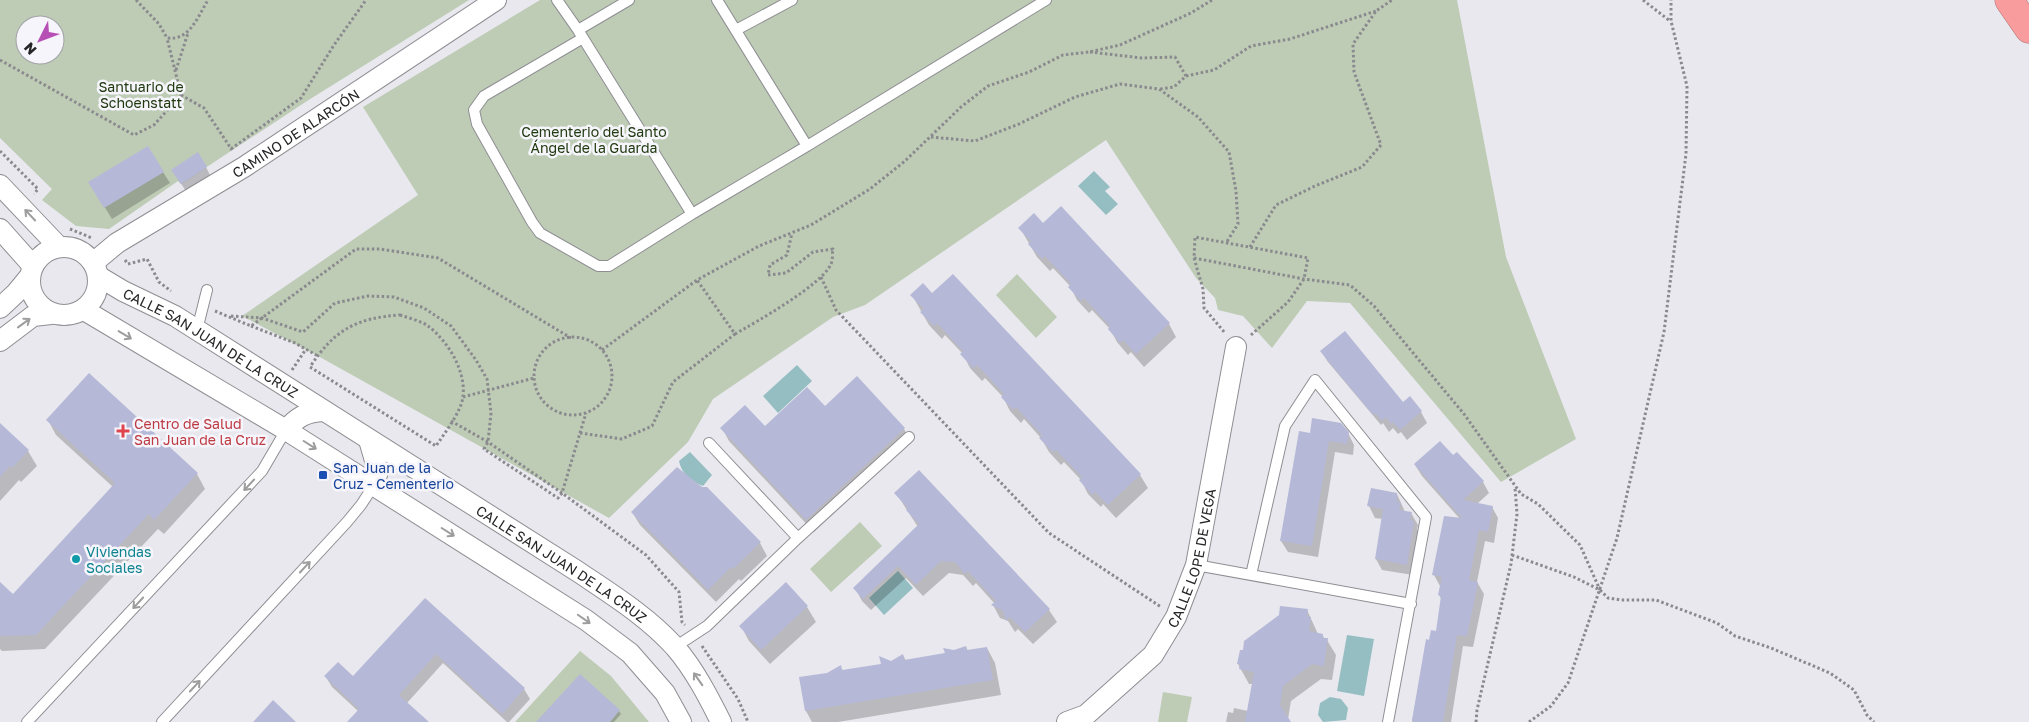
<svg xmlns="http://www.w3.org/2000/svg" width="2029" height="722" font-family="'Golos Text',sans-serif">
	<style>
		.green { fill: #beccb6; fill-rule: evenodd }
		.water { fill: #95bec2 }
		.shadow { fill: #0003 }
		.building { fill: #b6b8d7 }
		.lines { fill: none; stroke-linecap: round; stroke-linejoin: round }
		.lane-casing { stroke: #8e8e93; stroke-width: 12 }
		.street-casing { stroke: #8e8e93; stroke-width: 22 }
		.highway-casing { stroke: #ae7374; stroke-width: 29 }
		.path { stroke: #8a8a8e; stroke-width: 3; stroke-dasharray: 2.5 2.5; stroke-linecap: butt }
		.lane { stroke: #fff; stroke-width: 10 }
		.street { stroke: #fff; stroke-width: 20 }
		.highway { stroke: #f89c9d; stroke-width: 28 }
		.oneway { stroke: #9d9d9e }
		.health-dot { fill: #e0444e; stroke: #f5f5fb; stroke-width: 2 }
		.transit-dot { fill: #1a4fb4; stroke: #f5f5fb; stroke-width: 2 }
		.culture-dot { fill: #0f9aa8; stroke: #f5f5fb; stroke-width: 2 }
		.labels { text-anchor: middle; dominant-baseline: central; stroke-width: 5; stroke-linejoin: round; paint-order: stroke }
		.park-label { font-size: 14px; fill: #21390e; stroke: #f5f5fb }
		.street-label { font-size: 14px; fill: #262628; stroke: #f5f5fb }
		.health-label { font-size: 14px; fill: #be3a42; stroke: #f5f5fb; text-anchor: start }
		.transit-label { font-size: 14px; fill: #164399; stroke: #f5f5fb; text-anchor: start }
		.culture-label { font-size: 14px; fill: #0d838f; stroke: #f5f5fb; text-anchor: start }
	</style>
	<rect width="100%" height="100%" fill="#e8e8ee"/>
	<!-- green -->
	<path class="green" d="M 0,0 L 469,0 L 307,101 L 181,184 L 178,181 L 109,229 L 76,226 L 42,200 L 52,189 L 0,138 ZM 25,25 L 55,25 L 55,55 L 25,55 Z
		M 540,0 L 1457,0 L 1506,257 L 1576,439 L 1501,482 L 1350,303 L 1307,301 L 1272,348 L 1243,316 L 1218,310 L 1215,298 L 1196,278 L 1106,140 L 865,305 L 833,317 L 713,399 L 688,442 L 609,518 L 318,356 L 242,316 L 418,195 L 363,107 Z
		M 1017,274 L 1057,317 L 1036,338 L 996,295 Z
		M 860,522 L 882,546 L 831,592 L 810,569 Z
		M 580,651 L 611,676 L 649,722 L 515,722 Z
		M 1163,692 L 1192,697 L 1187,722 L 1158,722 Z"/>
	<!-- water -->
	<path class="water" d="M 1094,171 L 1110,187 L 1105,191 L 1118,204 L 1106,215 L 1078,186 Z
		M 797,365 L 812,381 L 778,413 L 763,396 Z
		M 690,452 L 712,475 L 703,486 C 692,482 681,473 679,461 Z
		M 898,571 L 913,588 L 884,615 L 869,598 Z
		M 1347,635 L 1374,639 L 1364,696 L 1337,691 Z
		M 1330,697 L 1341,699 L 1348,708 L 1346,720 L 1323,722 L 1318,715 L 1320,703 Z"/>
	<!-- shadow -->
	<path class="shadow" d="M 206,167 L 210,175 L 186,191 L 177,178 Z
		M 163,172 L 170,183 L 112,219 L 90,183 Z
		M 1043,225 L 1169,324 L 1176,337 L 1144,367 L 1131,352 L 1128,355 L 1117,342 L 1110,329 L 1092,310 L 1089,313 L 1077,300 L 1070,286 L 1053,268 L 1050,271 L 1037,257 L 1020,228 Z
		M 953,276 L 1140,475 L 1148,488 L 1116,518 L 1103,504 L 1101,507 L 1088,494 L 1081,480 L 1064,462 L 1061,465 L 1049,452 L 1041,438 L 1024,419 L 1021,423 L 1010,411 L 1003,397 L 985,378 L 982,381 L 970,368 L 963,354 L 945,335 L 942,339 L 929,325 L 912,295 L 932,295 Z
		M 1321,351 L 1402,404 L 1421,412 L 1427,423 L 1407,440 L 1401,432 L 1398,434 L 1393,428 L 1389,432 L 1383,423 L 1381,425 L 1328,362 Z
		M 825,408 L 904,429 L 911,442 L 814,532 L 729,441 L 722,428 L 765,428 Z
		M 48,420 L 197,474 L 205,489 L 164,534 L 158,529 L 45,649 L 2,651 L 0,649 L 0,584 L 13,596 L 113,487 L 56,435 Z
		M 0,425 L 28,451 L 37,466 L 21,482 L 19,480 L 0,501 Z
		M 1348,433 L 1354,445 L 1353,455 L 1335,452 L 1318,557 L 1288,552 L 1281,541 L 1311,435 Z
		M 1453,457 L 1483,482 L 1489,493 L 1477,504 L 1492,507 L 1498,518 L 1494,543 L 1485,541 L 1477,582 L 1484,594 L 1473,647 L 1463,646 L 1451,722 L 1412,722 L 1427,641 L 1430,641 L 1437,632 L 1442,600 L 1439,595 L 1440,586 L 1434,575 L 1460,519 L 1422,476 L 1415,465 Z
		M 919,471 L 1049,610 L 1057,622 L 1033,644 L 1018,629 L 1015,632 L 1008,621 L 1000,618 L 993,605 L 995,604 L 976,583 L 973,586 L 963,575 L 949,573 L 923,596 L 906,578 L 871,610 L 862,601 L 855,588 L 918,527 L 896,493 Z
		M 1397,494 L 1405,512 L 1411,513 L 1418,525 L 1417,529 L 1420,534 L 1413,575 L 1382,570 L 1376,559 L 1383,519 L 1375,518 L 1369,506 Z
		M 632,512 L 760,543 L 767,556 L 741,581 L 739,579 L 716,602 L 640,525 Z
		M 785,584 L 807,607 L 816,622 L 770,664 L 749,641 L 741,626 Z
		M 425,600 L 524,689 L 530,699 L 509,722 L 507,722 L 443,663 L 407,703 L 428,722 L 349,722 L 358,711 L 332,687 L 326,677 L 353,678 Z
		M 1307,610 L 1318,634 L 1322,635 L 1325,639 L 1327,640 L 1336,655 L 1332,680 L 1321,679 L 1291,701 L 1288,719 L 1290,722 L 1226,722 L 1228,712 L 1233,713 L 1234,708 L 1248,711 L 1253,684 L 1249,684 L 1238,664 L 1244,651 Z
		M 966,647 L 968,651 L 987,648 L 995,663 L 1001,695 L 838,722 L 812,722 L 806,711 L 801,678 L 827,674 L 840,666 L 843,671 L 891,663 L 903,655 L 906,661 L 954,652 Z
		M 580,676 L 619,711 L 621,714 L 614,722 L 538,722 Z"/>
	<!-- building -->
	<path class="building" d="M 148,146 L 164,172 L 104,208 L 88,182 Z
		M 198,152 L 207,167 L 181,184 L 171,170 Z
		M 1061,206 L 1170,323 L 1136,354 L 1123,340 L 1120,343 L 1108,329 L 1110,326 L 1084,298 L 1081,301 L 1068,287 L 1071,284 L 1045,256 L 1042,259 L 1028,244 L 1031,241 L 1018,228 L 1034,213 L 1043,223 Z
		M 953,274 L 1141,474 L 1108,505 L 1095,492 L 1092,495 L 1079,480 L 1082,477 L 1056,450 L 1053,452 L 1039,438 L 1042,435 L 1016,407 L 1013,410 L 1001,397 L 1004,394 L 977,365 L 973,368 L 960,354 L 963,351 L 937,323 L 934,326 L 920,312 L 924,309 L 910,295 L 923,283 L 932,293 Z
		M 1345,331 L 1403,402 L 1410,396 L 1422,411 L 1400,430 L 1393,422 L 1391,424 L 1386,417 L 1382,421 L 1375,413 L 1373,415 L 1320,351 Z
		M 89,373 L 198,473 L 154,520 L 149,514 L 36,635 L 0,636 L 0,582 L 13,594 L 115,483 L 46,420 Z
		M 857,376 L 905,428 L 806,520 L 720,428 L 745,405 L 765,426 L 807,387 L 825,406 Z
		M 1312,418 L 1341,423 L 1349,432 L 1347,444 L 1329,441 L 1312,546 L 1280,541 L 1299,431 L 1310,433 Z
		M 0,423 L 29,450 L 12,468 L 10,466 L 0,477 Z
		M 1440,441 L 1453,455 L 1457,452 L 1484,481 L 1463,500 L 1493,506 L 1488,532 L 1479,530 L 1469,580 L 1478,582 L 1467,636 L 1457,635 L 1443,722 L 1414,722 L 1412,720 L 1426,639 L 1429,640 L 1431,630 L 1436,631 L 1441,596 L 1438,595 L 1442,577 L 1432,575 L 1444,516 L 1462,518 L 1414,464 Z
		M 677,467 L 702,487 L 707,487 L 761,542 L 733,569 L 731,567 L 708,590 L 631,512 Z
		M 919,470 L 1050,609 L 1025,632 L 1010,617 L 1007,621 L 1002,610 L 991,605 L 996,601 L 968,571 L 965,574 L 955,562 L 941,561 L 916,585 L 898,566 L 863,599 L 853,588 L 919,524 L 906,510 L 908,508 L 894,493 Z
		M 1371,488 L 1397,493 L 1397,502 L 1401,502 L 1399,510 L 1412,512 L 1410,520 L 1414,521 L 1407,565 L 1375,559 L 1383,509 L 1367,506 Z
		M 786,582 L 808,606 L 761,650 L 739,626 Z
		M 425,598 L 525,688 L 502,714 L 436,654 L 399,695 L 429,722 L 347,722 L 359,709 L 324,676 L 338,662 L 353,676 Z
		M 1280,606 L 1308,609 L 1307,616 L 1311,617 L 1309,631 L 1323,634 L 1323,638 L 1328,638 L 1324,666 L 1312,664 L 1283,686 L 1280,705 L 1291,722 L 1245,722 L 1254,672 L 1239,669 L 1240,664 L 1237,664 L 1240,650 L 1243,650 L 1244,641 L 1279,615 Z
		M 966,646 L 967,650 L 987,647 L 993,680 L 805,711 L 799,677 L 827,673 L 841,665 L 842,670 L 881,664 L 879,656 L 891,661 L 903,654 L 904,660 L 945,653 L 943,648 L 954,650 Z
		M 580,674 L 620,710 L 610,722 L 536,722 Z
		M 273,700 L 296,722 L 253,722 Z"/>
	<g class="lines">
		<defs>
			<path id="lane" d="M 557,0 L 578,30 L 692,214 L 609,266 L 598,266 L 540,233 L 532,222 L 477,124 L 474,110 L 484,96 L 583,38
				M 578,30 L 629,0
				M 736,30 L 792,0
				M 807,146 L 1046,0
				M 692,214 L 807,146 L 717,0
				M 197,330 L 207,290
				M 709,443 L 798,538
				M 1196,565 L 1411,604
				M 1251,575 L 1285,426 L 1315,380 L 1426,517 L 1388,722
				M 675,647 L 707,626 L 798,538 L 909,437
				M 27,722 L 262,471 L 286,430
				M 162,722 L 347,522 L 361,505 L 374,485"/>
			<g id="street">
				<path d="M 0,185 L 59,247"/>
				<path d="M 0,229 L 33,266"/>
				<circle cx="64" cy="281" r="34"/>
				<path id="s1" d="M 93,263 L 117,243 L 244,167 L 496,0"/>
				<path id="s2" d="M 98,276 L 123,291 L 175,316 L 577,571 C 611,594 647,616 675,647 C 694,669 708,696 721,722"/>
				<path d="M 0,308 L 16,293 L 30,276"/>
				<path d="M 84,310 L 286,430 L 586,620 L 630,653 L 665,693 L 681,722"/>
				<path d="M 0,341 L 33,316 L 51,314"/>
				<path d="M 286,430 C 297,417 306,412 323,411"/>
				<path d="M 369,440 L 378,471 L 374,485"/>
				<path id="s3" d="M 1067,722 L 1086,715 L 1153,655 L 1176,617 L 1196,565 L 1236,347"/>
			</g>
			<path id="highway" d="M 2009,0 L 2029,29"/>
		</defs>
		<!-- lane casing -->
		<use href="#lane" class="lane-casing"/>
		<!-- street casing -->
		<use href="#street" class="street-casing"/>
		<!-- highway casing -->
		<use href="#highway" class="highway-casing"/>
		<!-- path -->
		<path class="path" d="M 136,0 L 159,24 L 167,38 C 190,41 198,16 208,0
			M 1643,0 L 1670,21
			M 1090,52 L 1142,58 L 1175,57 L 1186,76 L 1174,87 L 1160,89
			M 0,60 L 134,135 L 154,125 L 181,95 L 167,38
			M 176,70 L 188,33
			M 1186,76 L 1214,70 L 1251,46 L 1290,39 L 1376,11
			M 181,95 L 204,108 L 232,150
			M 931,137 L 975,141 L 1019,124 L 1075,97 L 1120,84 L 1159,89 L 1198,117 L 1229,152 L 1236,191 L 1238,224 L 1226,243
			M 231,149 L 301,98 L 334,45 L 366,0
			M 0,151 L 38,189 L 34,194
			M 70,229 L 92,238
			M 1250,247 L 1276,205 L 1315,186 L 1362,167 L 1381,145 L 1354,72 L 1353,44 L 1376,11 L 1392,0
			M 1194,258 L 1203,289 L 1204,308 L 1225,333
			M 125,260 L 128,264 L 147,259 L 159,282 L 171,291
			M 821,277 L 836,310 L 1049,533 L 1161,607
			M 215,311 L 251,326 L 356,249 L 380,249 L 438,258 L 571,338
			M 400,315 C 409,318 421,321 428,326 C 448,341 466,371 463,396 C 462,411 444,434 436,446 L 310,367 C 334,330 356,318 400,315 Z
			M 231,316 L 262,318 L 303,332 L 335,303 L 368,296 L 394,297 L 424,308 L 451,326 L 476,360 L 487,379 L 491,413 L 488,442 L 484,449 L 558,498 L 562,493 L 586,413
			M 251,326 L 295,343 L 318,356
			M 735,334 C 756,322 822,285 831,264 C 833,260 832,253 833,249 L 813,252 L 786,273 L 768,275 L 770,265 L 787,255 L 792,233
			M 1251,335 L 1288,302 L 1304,279 L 1308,258 L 1195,237 L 1194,258 L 1304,279 L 1350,285 L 1374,306 L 1464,414 L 1521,494 L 1538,504 L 1580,545 L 1600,590
			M534 376a39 39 0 1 1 78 0a39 39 0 1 1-78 0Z
			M 602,350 L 697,280 L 759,246 L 811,225 L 870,189 L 905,161 L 961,107 L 988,86 L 1029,72 L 1063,55 L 1089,52 L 1120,45 L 1191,13 L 1212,0
			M 292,370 L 306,349
			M 463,397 L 534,378
			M 451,421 L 488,442 L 562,493 L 646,555 L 679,592 L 682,622 L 685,625
			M 580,433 L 622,439 L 652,426 L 673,382 L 735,334 L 697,280
			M 1512,555 L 1574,577 L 1600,590 L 1608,598 L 1621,600 L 1656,600 L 1717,623 L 1735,636 L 1771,648 L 1830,673 L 1854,690 L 1867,715 L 1874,722
			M 702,646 L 738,699 L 748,722
			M 1476,722 L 1477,710 L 1511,564 L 1517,514 L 1515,487
			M 1529,722 L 1551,706 L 1568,683 L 1617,538 L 1664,332 L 1686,154 L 1687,86 L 1671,21 L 1671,0"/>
		<!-- lane -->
		<use href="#lane" class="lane"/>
		<!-- street -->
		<use href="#street" class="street"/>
		<!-- highway -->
		<use href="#highway" class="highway"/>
	</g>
	<!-- one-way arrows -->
	<defs><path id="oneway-shaft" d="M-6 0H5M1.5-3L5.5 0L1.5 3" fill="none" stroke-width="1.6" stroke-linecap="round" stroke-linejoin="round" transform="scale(1.25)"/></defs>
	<g class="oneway">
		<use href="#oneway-shaft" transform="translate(30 215) rotate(-133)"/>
		<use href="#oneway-shaft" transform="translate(24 323) rotate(-36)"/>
		<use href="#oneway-shaft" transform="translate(125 335) rotate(31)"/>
		<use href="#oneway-shaft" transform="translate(310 445) rotate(32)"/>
		<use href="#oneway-shaft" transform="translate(249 485) rotate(133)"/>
		<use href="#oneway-shaft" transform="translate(448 532) rotate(32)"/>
		<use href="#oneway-shaft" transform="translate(305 567) rotate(-47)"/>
		<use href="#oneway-shaft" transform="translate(138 603) rotate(133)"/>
		<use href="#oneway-shaft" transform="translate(584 619) rotate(35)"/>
		<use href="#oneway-shaft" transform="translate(698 679) rotate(-125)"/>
		<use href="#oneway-shaft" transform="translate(195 686) rotate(-47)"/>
	</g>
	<!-- markers -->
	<path class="health-dot" d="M120.5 423.5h5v5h5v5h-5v5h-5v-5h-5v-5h5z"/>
	<rect class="transit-dot" x="318" y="470" width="10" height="10" rx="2.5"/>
	<circle class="culture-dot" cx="76" cy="559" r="5"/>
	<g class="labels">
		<!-- park labels -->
		<g class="park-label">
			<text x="141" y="86">Santuario de<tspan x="141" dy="16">Schoenstatt</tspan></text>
			<text x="594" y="131">Cementerio del Santo<tspan x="594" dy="16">Ángel de la Guarda</tspan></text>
		</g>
		<!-- street labels -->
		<g class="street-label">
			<text stroke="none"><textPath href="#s1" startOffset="241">CAMINO DE ALARCÓN</textPath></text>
			<text stroke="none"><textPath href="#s2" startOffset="131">CALLE SAN JUAN DE LA CRUZ</textPath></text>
			<text stroke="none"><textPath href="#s3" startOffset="216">CALLE LOPE DE VEGA</textPath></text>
			<text stroke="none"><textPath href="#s2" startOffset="546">CALLE SAN JUAN DE LA CRUZ</textPath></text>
		</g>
		<!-- health labels -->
		<g class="health-label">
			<text x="134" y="423">Centro de Salud<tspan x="134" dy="16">San Juan de la Cruz</tspan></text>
		</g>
		<!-- transit labels -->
		<g class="transit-label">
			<text x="333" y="467">San Juan de la<tspan x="333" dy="16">Cruz - Cementerio</tspan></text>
		</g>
		<!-- culture labels -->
		<g class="culture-label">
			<text x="86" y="551">Viviendas<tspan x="86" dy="16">Sociales</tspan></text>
		</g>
	</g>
	<!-- north arrow -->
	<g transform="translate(40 40) rotate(228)"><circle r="24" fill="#f5f5fb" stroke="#a2a2a7"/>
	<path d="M0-4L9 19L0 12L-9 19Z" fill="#b750b5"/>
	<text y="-8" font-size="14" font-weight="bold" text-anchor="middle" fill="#262628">N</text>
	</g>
</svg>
